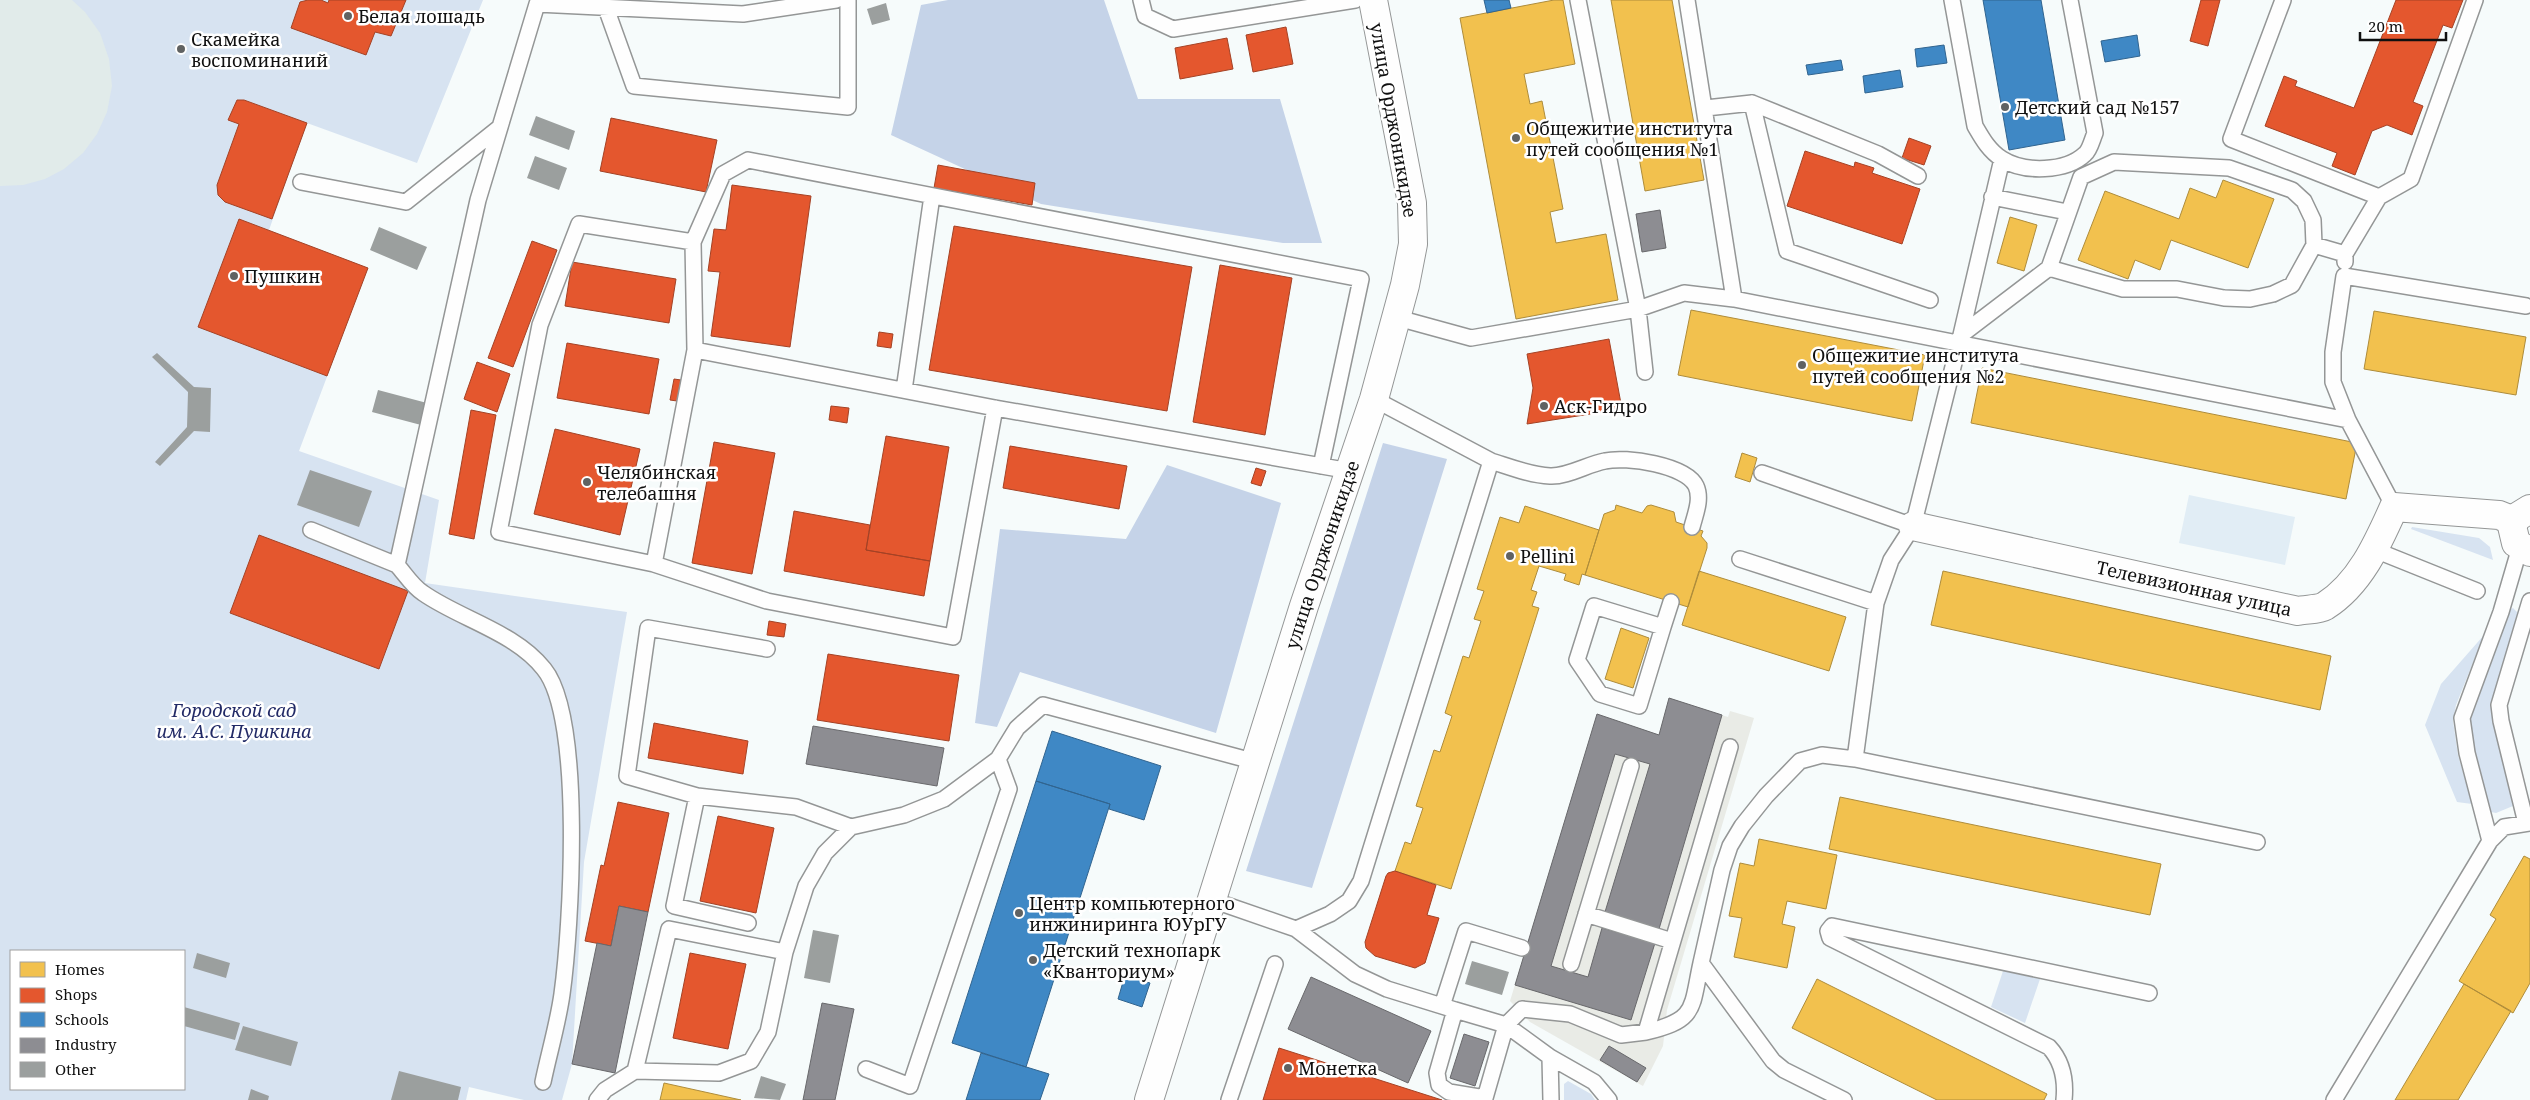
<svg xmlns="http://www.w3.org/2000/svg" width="2530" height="1100" font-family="'Noto Serif',serif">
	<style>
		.industrial { fill: #e9ebe6 }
		.green { fill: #d7e3f1; fill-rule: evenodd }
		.forest { fill: #c5d3e8 }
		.pitch { fill: #e1edf5 }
		.plaza { fill: #e1ebea }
		.homes { fill: #f2c14e; stroke: #ae8c3b }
		.shops { fill: #e4572e; stroke: #a44225 }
		.schools { fill: #3f88c5; stroke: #31648f }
		.industry { fill: #8d8d92; stroke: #68686b }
		.building { fill: #9b9f9e }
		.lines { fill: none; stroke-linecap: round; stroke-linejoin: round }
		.lane-casing { stroke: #949696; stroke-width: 18 }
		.street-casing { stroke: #949696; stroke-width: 30 }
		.lane { stroke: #fefefe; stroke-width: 15 }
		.street { stroke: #fefefe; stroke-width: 28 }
		.poi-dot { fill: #606262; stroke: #fff; stroke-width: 2 }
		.labels { text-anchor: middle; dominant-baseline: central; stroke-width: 5; stroke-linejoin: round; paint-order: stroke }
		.poi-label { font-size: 18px; fill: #101010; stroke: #fff; text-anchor: start }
		.street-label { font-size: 18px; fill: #101010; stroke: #fff }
		.park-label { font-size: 18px; font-style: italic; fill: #222a66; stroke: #fff }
	</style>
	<rect width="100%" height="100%" fill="#f6fbfb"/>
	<!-- industrial -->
	<path class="industrial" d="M 1669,698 L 1728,717 L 1730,711 L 1754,718 L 1667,1010 L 1663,1046 L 1643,1086 L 1530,1022 L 1510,1001 L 1597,714 L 1659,735 Z"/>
	<!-- green -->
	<path class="green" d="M 0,0 L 483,0 L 417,163 L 307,123 L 269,230 L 368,268 L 299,451 L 439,500 L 425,583 L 627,612 L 584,862 L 572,1064 L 562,1100 L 524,1100 L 469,1087 L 466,1100 L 0,1100 ZM 11,951 L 184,951 L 184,1089 L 11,1089 Z
		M 2412,527 L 2479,538 L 2490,547 L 2493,560 L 2411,529 Z
		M 2513,608 L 2518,613 L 2492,701 L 2493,718 L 2513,806 L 2496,813 L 2491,812 C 2482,781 2467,746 2470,713 L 2509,610 Z
		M 2484,635 L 2456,705 L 2453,721 L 2458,755 L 2472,804 L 2457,802 L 2425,725 L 2441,684 Z
		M 2003,971 L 2040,979 L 2025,1023 L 1991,1007 Z
		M 1568,1081 L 1591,1094 L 1595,1100 L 1564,1100 L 1564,1084 Z"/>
	<!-- forest -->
	<path class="forest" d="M 948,0 L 1104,0 L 1138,99 L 1280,99 L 1322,243 L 1283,243 L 1041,204 L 891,135 L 921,5 Z
		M 1383,443 L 1447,459 L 1312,888 L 1246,871 Z
		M 1167,465 L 1281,503 L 1216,733 L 1020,672 L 997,727 L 975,723 L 1000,529 L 1126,539 Z"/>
	<!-- pitch -->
	<path class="pitch" d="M 2189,495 L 2295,517 L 2285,565 L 2179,543 Z"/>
	<!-- plaza -->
	<path class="plaza" d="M 0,0 L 72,0 L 85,12 L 100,33 L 109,59 L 112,86 L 107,112 L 97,134 L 83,153 L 64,169 L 45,179 L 23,185 L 0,186 Z"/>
	<!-- homes -->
	<path class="homes" d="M 1554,0 L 1563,0 L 1575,64 L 1524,74 L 1530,104 L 1542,101 L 1563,209 L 1550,212 L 1556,243 L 1606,234 L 1618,300 L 1516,319 L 1460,18 Z
		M 1611,0 L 1672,0 L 1704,180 L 1645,191 Z
		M 2223,180 L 2274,199 L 2248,268 L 2171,240 L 2160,270 L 2135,260 L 2128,279 L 2078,260 L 2105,191 L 2179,219 L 2190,188 L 2216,198 Z
		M 2010,217 L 2037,225 L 2024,271 L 1997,263 Z
		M 1691,310 L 1925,355 L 1912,421 L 1678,375 Z
		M 2374,311 L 2526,337 L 2516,395 L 2364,369 Z
		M 1982,368 L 2357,443 L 2346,499 L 1971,423 Z
		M 1742,453 L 1757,458 L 1750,482 L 1735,477 Z
		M 1616,505 L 1642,513 L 1647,506 L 1651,505 L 1674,512 L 1676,522 L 1703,531 L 1701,536 L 1707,543 L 1707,548 L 1688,607 L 1585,575 L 1604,514 L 1615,510 Z
		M 1525,506 L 1599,530 L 1585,575 L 1582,574 L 1579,585 L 1564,580 L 1566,574 L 1539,566 L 1531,590 L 1537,592 L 1532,606 L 1539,608 L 1451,889 L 1395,871 L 1405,842 L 1411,844 L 1423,808 L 1416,806 L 1434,750 L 1440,752 L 1452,716 L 1445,713 L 1463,656 L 1469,658 L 1481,621 L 1474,619 L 1484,591 L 1477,589 L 1500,517 L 1519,523 Z
		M 1699,571 L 1846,617 L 1829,671 L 1682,625 Z
		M 1943,571 L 2331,656 L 2320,710 L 1931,625 Z
		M 1621,628 L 1649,638 L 1633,688 L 1605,679 Z
		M 1840,797 L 2161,864 L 2150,915 L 1829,849 Z
		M 1759,839 L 1837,855 L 1826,909 L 1787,901 L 1782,924 L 1795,927 L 1787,968 L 1734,957 L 1742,918 L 1729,916 L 1740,863 L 1754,866 Z
		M 2524,856 L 2530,859 L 2530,983 L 2513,1013 L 2459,981 L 2496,919 L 2490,915 Z
		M 1817,979 L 2047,1094 L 2044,1100 L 1937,1100 L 1792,1028 Z
		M 2464,984 L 2511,1011 L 2458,1100 L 2395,1100 Z
		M 664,1083 L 741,1100 L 660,1100 Z"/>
	<!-- shops -->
	<path class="shops" d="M 308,0 L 321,0 L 328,3 L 329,0 L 406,0 L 391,36 L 375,32 L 366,55 L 291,28 L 300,2 Z
		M 2201,0 L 2220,0 L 2208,46 L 2190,41 Z
		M 2396,0 L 2463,0 L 2452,28 L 2443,25 L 2413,102 L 2423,106 L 2412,135 L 2387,125 L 2372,131 L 2355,175 L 2332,166 L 2337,153 L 2265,126 L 2284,76 L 2297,81 L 2295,86 L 2354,108 Z
		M 1286,27 L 1293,64 L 1253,72 L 1246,35 Z
		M 1227,38 L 1233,69 L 1180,79 L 1175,48 Z
		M 237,100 L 244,100 L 307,123 L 272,219 L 225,202 L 218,195 L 217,185 L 239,124 L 228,120 Z
		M 611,118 L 717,140 L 706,192 L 600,171 Z
		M 1909,138 L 1931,146 L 1924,165 L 1902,158 Z
		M 1805,151 L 1854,167 L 1855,162 L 1874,168 L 1872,173 L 1920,189 L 1902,244 L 1787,206 Z
		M 938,165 L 1035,183 L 1032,205 L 934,188 Z
		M 732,185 L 811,196 L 790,347 L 711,336 L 720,272 L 708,271 L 714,229 L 726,230 Z
		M 239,219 L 368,268 L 327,376 L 198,327 Z
		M 954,226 L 1192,267 L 1167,411 L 929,370 Z
		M 532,241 L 557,250 L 513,367 L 488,358 Z
		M 572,262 L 676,279 L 669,323 L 565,306 Z
		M 1220,265 L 1292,278 L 1265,435 L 1193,422 Z
		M 879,332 L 893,334 L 891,348 L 877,346 Z
		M 1609,339 L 1622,409 L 1527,424 L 1533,388 L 1527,354 Z
		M 567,343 L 659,359 L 649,414 L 557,398 Z
		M 477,362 L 510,374 L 497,412 L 464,399 Z
		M 674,379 L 688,381 L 684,402 L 670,400 Z
		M 831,406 L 849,408 L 847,423 L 829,420 Z
		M 471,410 L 496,415 L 474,539 L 449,534 Z
		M 555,429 L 640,449 L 620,535 L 534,514 Z
		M 886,436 L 949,447 L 930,561 L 866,550 Z
		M 714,442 L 775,453 L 752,574 L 692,563 Z
		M 1010,446 L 1127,466 L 1119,509 L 1003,488 Z
		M 1256,468 L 1266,471 L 1261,486 L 1251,483 Z
		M 794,511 L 870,525 L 866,550 L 930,561 L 924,596 L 784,571 Z
		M 259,535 L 408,591 L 379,669 L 230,613 Z
		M 769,621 L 786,624 L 784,637 L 767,635 Z
		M 828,654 L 959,675 L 949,741 L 817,720 Z
		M 654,723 L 748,741 L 743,774 L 648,758 Z
		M 618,802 L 669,813 L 648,912 L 619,906 L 611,946 L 585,941 L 601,865 L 604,866 Z
		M 718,816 L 774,828 L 756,913 L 700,901 Z
		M 1395,871 L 1436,885 L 1427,915 L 1439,918 L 1425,963 L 1415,968 L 1375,956 L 1366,948 L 1365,942 L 1386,876 L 1388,873 Z
		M 690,953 L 746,964 L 728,1049 L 673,1038 Z
		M 1279,1048 L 1442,1100 L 1263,1100 Z"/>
	<!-- schools -->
	<path class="schools" d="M 1484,0 L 1509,0 L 1511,8 L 1487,13 Z
		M 1983,0 L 2041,0 L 2065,140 L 2009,150 Z
		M 2137,35 L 2140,56 L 2105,62 L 2101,41 Z
		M 1944,45 L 1947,63 L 1917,67 L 1915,49 Z
		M 1841,60 L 1843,70 L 1808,75 L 1806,65 Z
		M 1900,70 L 1903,87 L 1865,93 L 1863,76 Z
		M 1052,731 L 1161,766 L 1144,820 L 1109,809 L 1110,804 L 1036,781 Z
		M 1036,781 L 1110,804 L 1026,1067 L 952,1043 Z
		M 1125,975 L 1150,983 L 1142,1007 L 1118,999 Z
		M 981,1053 L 1049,1074 L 1040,1100 L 966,1100 Z"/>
	<!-- industry -->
	<path class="industry" d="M 1660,210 L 1666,248 L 1642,252 L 1636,214 Z
		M 1669,698 L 1722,715 L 1659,929 L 1605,912 L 1650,764 L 1615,754 L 1551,966 L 1588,977 L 1602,928 L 1655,943 L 1631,1020 L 1515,985 L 1597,714 L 1659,735 Z
		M 813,726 L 944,748 L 937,786 L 806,764 Z
		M 619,906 L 648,912 L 615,1073 L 572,1064 L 597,943 L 611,946 Z
		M 1311,977 L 1431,1031 L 1408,1083 L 1288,1029 Z
		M 822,1003 L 854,1009 L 835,1100 L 803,1100 Z
		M 1464,1034 L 1489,1042 L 1475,1086 L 1450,1078 Z
		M 1609,1046 L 1646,1068 L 1637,1082 L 1600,1060 Z"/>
	<!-- building -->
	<path class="building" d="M 886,3 L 890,20 L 872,25 L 867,9 Z
		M 536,116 L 575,131 L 569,150 L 529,135 Z
		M 535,156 L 567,168 L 559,190 L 527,178 Z
		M 379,227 L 427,247 L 417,270 L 370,250 Z
		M 157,353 L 194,387 L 211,388 L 210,432 L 194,431 L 160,466 L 155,462 L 187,427 L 188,392 L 152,357 Z
		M 378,390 L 427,403 L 421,425 L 372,412 Z
		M 310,470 L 372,491 L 359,527 L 297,505 Z
		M 813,930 L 839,935 L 830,983 L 804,978 Z
		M 197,953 L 230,963 L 226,978 L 193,968 Z
		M 1472,961 L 1509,972 L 1502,995 L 1465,984 Z
		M 184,1007 L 240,1023 L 235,1040 L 184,1026 Z
		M 243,1026 L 298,1042 L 291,1066 L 235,1050 Z
		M 399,1071 L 461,1087 L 458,1100 L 391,1100 Z
		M 761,1076 L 786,1084 L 780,1100 L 754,1098 Z
		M 251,1089 L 269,1096 L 268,1100 L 248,1100 Z"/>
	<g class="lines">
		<defs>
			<path id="lane" d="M 1141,0 L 1145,16 L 1173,29 L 1355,0
				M 1578,0 L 1638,309 L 1645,372
				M 1687,0 L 1734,299
				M 1952,0 L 1975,126 C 1982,138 1989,151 2002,159 C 2024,173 2066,172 2085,154 C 2090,150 2092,140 2095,133 L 2070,0
				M 2283,0 L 2231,139 L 2379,197
				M 606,8 L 634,86 L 848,107 L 848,0
				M 1752,103 L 1787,251 L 1930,300
				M 1706,108 L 1752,103 L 1878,154 L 1918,176
				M 301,182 L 406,202 L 500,127
				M 1992,197 L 2067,212
				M 693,242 L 579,224 L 540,325 L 499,532 L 654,564 L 695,350 L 995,408 L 1350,471
				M 2314,245 L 2345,254 L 2345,262
				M 2345,254 L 2379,197 L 2411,179 L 2475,0
				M 1398,318 L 1471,338 L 1638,309 L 1684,293 L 1734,299 L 2348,420 L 2394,507
				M 1961,335 L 2002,159
				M 695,350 L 693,242 L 723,174 L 748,160 L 1361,279 L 1321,466
				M 904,390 L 932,196
				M 2348,420 L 2333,382 L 2333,352 L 2344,276 L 2526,306
				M 1491,461 C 1510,467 1530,475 1550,476 C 1567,477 1588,464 1605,461 C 1626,456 1686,465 1696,486 C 1702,499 1695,515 1692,527
				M 1762,473 L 1913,526
				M 311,530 L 397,565 L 478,200 L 537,4 L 743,14 L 836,0
				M 2375,550 L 2477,591
				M 1740,559 L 1876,603
				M 654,564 L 767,601 L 953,637 L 995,408
				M 397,565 C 405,574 413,587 423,593 C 460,619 515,632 544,669 C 584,718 571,929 562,994 C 558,1023 549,1053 543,1082
				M 1663,627 L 1639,706 L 1600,694 L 1577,660 L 1594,606 L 1663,627 L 1671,602
				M 767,649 L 648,628 L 627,776 L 697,796 L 796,807 L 851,827
				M 1855,759 L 1876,603 L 1891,560 L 1913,526 L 1961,335 L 2049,268 L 2081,177 L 2114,162 L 2229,168 L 2292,190 L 2304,201 L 2313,220 L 2314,245 L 2292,285 L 2273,294 L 2250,299 L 2224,298 L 2177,289 L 2123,289 L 2049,268
				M 697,796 L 674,906 L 748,923
				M 2526,823 L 2501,721 L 2499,705 L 2530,601
				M 2490,841 L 2467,753 L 2462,718 L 2501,612 L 2520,547
				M 1212,900 L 1296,929 L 1355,974 L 1387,989 L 1455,1010 L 1437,1073 L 1439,1085 L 1449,1092 L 1485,1098 L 1506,1025 L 1522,1009 L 1570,1014 L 1621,1035 L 1646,1032 L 1730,747
				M 1586,914 L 1672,941
				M 1296,929 L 1330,914 L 1349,901 L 1361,881 L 1491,461 L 1374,399
				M 1571,964 L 1631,766
				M 1442,1006 L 1466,931 L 1522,948
				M 1455,1010 L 1506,1025 L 1550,1057 L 1551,1100
				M 1646,1032 C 1697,1020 1691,1009 1701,963
				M 1550,1057 L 1594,1082 L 1609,1100
				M 866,1069 L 910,1086 L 1009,789 L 998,759
				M 635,1071 L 669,929 L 785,952
				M 597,1100 L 605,1090 L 635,1071 L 719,1073 L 751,1061 L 768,1032 L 785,952 L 806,886 L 825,853 L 851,827 L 904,815 L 944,799 L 998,759 L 1017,728 L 1043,705 L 1256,762
				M 1229,1100 L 1275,964
				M 1844,1100 L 1784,1070 L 1773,1061 L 1701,963 L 1722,870 L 1730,846 L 1742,826 L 1766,796 L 1800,761 L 1822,755 L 1855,759 L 2257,842
				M 2064,1100 C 2066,1080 2063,1062 2049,1047 L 1830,938 L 1828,931 L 1832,926 L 2149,993
				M 2334,1100 L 2490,841 L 2504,827 L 2530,823"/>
			<g id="street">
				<path d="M 2530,509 L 2517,517 L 2512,526 L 2516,543 L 2530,552"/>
				<path id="s1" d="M 1913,526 L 2298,611 C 2306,609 2318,610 2325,606 C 2360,584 2378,543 2394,507 L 2499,515 L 2514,521"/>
				<path id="s2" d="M 1149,1100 L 1304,606 L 1374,399 L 1405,285 L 1413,244 L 1412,203 L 1373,0"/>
			</g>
		</defs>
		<!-- lane casing -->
		<use href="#lane" class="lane-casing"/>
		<!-- street casing -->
		<use href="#street" class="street-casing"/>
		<!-- lane -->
		<use href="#lane" class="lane"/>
		<!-- street -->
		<use href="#street" class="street"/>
	</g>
	<!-- markers -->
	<g class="poi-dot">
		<circle cx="348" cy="16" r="5"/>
		<circle cx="181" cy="49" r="5"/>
		<circle cx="2005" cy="107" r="5"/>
		<circle cx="1516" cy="138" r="5"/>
		<circle cx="234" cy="276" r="5"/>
		<circle cx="1802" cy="365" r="5"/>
		<circle cx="1544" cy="406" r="5"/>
		<circle cx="587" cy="482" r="5"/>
		<circle cx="1510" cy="556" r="5"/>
		<circle cx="1019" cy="913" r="5"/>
		<circle cx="1033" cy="960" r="5"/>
		<circle cx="1288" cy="1068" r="5"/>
	</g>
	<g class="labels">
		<!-- poi labels -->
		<g class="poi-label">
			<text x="358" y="16">Белая лошадь</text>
			<text x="191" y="39">Скамейка<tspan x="191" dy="21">воспоминаний</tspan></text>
			<text x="2015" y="107">Детский сад №157</text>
			<text x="1526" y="128">Общежитие института<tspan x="1526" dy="21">путей сообщения №1</tspan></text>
			<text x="244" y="276">Пушкин</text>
			<text x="1812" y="355">Общежитие института<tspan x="1812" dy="21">путей сообщения №2</tspan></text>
			<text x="1554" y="406">Аск-Гидро</text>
			<text x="597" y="472">Челябинская<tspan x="597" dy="21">телебашня</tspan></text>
			<text x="1520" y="556">Pellini</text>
			<text x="1029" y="903">Центр компьютерного<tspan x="1029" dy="21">инжиниринга ЮУрГУ</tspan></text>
			<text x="1043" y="950">Детский технопарк<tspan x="1043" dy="21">«Кванториум»</tspan></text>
			<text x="1298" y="1068">Монетка</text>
		</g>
		<!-- street labels -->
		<g class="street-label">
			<text transform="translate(1394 120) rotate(80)">улица Орджоникидзе</text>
			<text stroke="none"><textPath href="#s2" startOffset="572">улица Орджоникидзе</textPath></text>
			<text stroke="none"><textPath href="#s1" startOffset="288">Телевизионная улица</textPath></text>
		</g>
		<!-- park labels -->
		<g class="park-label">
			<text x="234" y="710">Городской сад<tspan x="234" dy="21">им. А.С. Пушкина</tspan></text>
		</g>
	</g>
	<!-- legend -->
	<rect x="10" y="950" width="175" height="140" fill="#ffffff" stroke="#9f9f9f"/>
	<rect x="20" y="962" width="25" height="15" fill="#f2c14e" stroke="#9f9f9f"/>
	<text x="55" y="975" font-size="15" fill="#101010">Homes</text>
	<rect x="20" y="988" width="25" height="15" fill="#e4572e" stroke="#9f9f9f"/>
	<text x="55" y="1000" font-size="15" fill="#101010">Shops</text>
	<rect x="20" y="1012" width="25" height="15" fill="#3f88c5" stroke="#9f9f9f"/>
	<text x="55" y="1025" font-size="15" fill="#101010">Schools</text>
	<rect x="20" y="1038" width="25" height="15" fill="#8d8d92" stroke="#9f9f9f"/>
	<text x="55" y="1050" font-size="15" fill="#101010">Industry</text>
	<rect x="20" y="1062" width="25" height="15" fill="#9b9f9e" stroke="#9f9f9f"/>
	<text x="55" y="1075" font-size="15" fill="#101010">Other</text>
	<!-- scale -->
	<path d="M2360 32v8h86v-8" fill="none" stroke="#101010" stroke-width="2.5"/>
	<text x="2368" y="32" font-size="15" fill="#101010" stroke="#ffffff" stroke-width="4" paint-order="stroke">20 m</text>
</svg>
